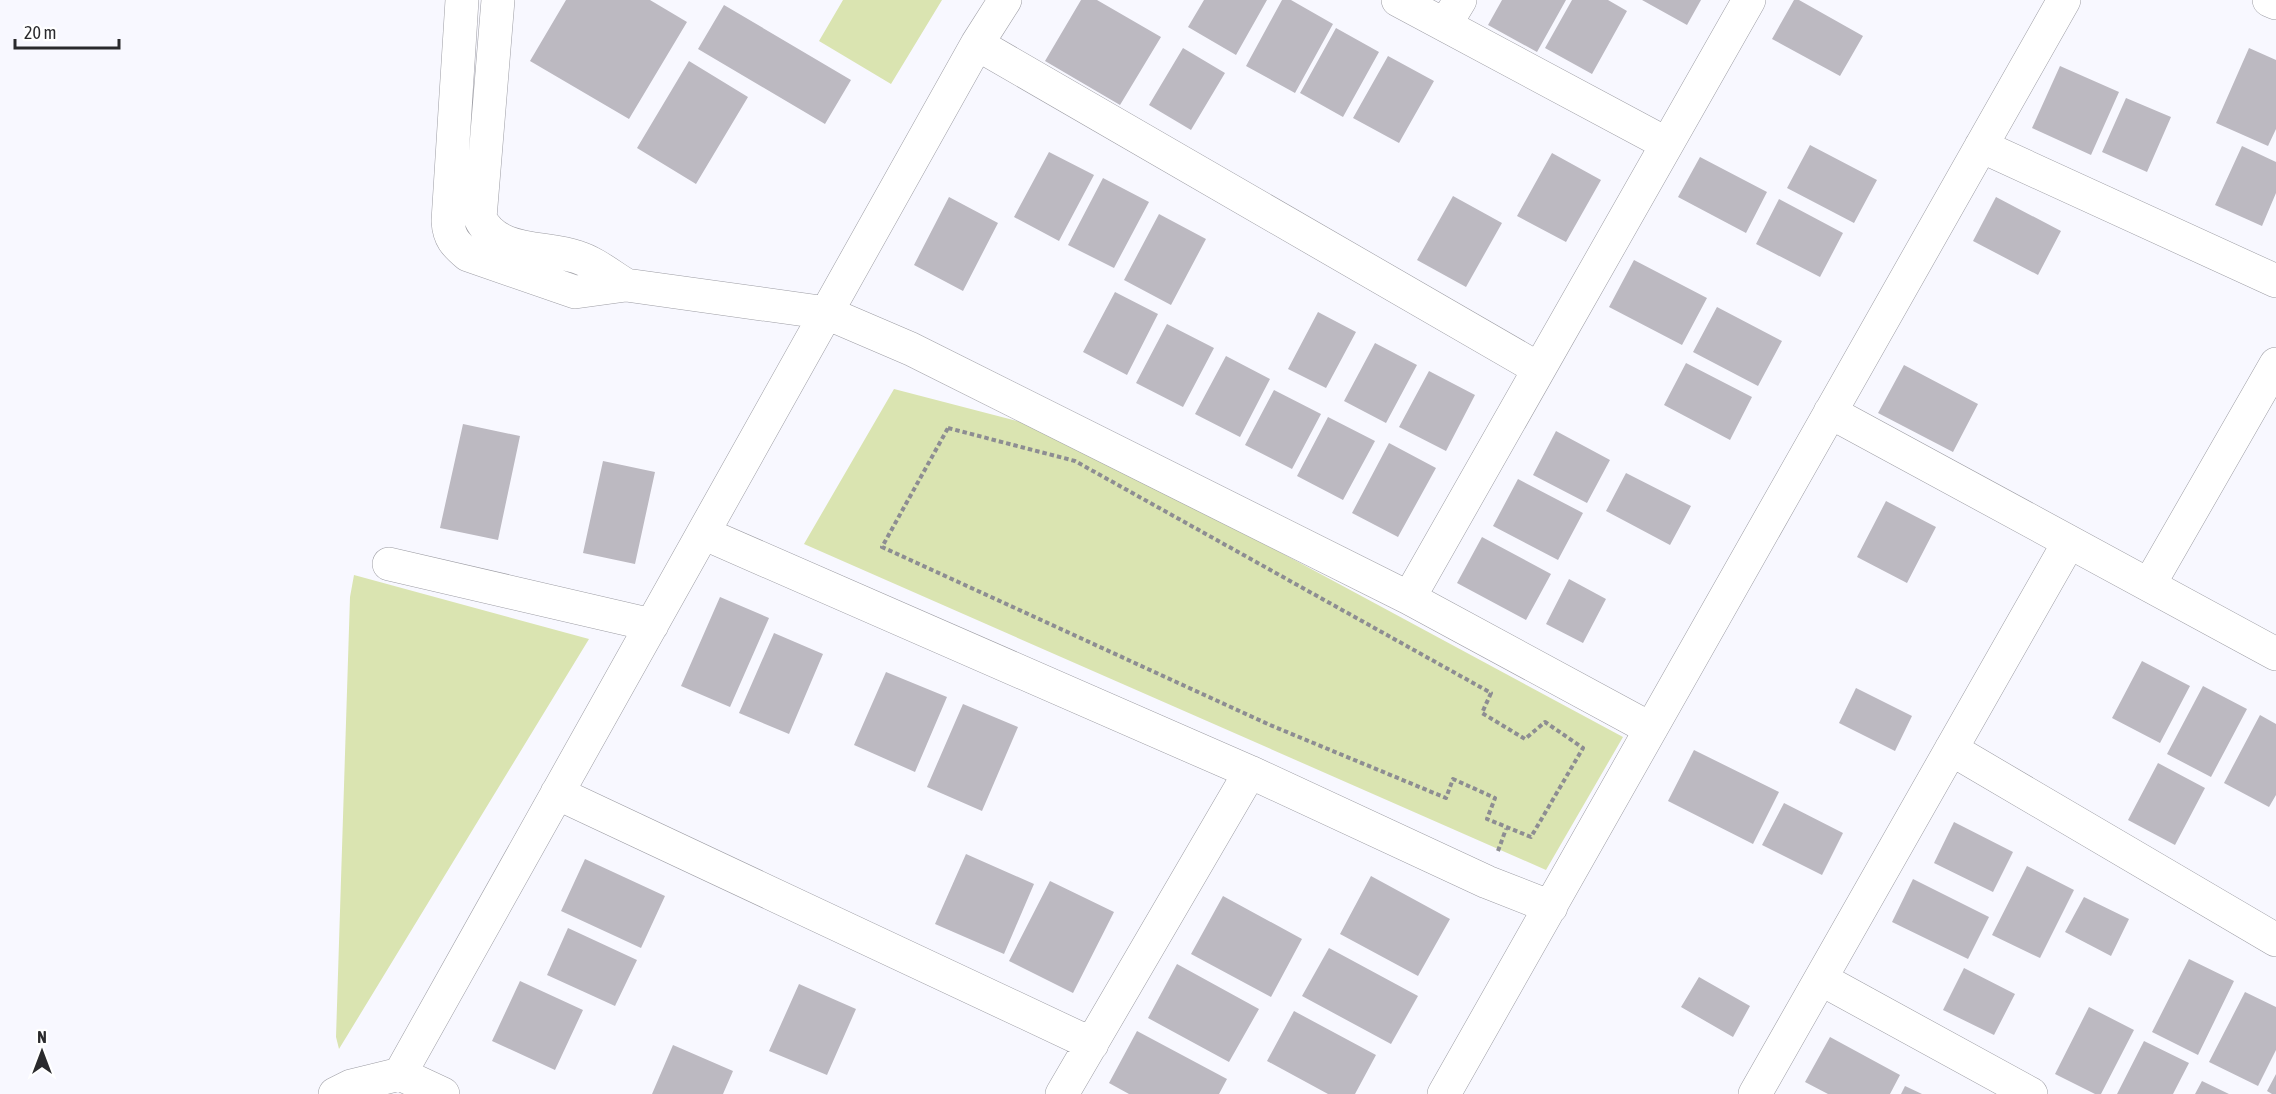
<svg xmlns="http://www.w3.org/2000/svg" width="2276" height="1094" font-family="'Asap Condensed',sans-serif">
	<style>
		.green { fill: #dae4b1 }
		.building { fill: #bcb9c1 }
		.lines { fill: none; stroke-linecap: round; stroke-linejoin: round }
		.minor-casing { stroke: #9d9da4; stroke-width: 34 }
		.path { stroke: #8d8d92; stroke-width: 4; stroke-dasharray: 4.5 3; stroke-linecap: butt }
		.minor { stroke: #fff; stroke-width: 33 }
	</style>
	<rect width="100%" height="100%" fill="#f8f8ff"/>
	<!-- green -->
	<path class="green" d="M 843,0 L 942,0 L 891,84 L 819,41 Z
		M 894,389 L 1055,431 L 1623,737 L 1546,870 L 804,544 Z
		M 354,575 L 589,639 L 339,1049 L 336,1037 L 350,597 Z"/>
	<!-- building -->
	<path class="building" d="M 566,0 L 650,0 L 687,22 L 629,119 L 530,61 Z
		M 1081,0 L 1097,0 L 1161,37 L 1120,105 L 1045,61 Z
		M 1204,0 L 1267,0 L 1236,55 L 1188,27 Z
		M 1282,0 L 1291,0 L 1333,24 L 1295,93 L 1246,66 Z
		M 1502,0 L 1566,0 L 1537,52 L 1488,25 Z
		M 1572,0 L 1608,0 L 1627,11 L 1592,74 L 1545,48 Z
		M 1642,0 L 1701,0 L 1687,25 Z
		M 1794,0 L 1799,0 L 1863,36 L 1840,76 L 1772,39 Z
		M 724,5 L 851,80 L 825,124 L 698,49 Z
		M 1336,28 L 1379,52 L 1343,117 L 1300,93 Z
		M 1183,48 L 1225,73 L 1191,130 L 1149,105 Z
		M 2249,48 L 2276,60 L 2276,129 L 2268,146 L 2216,123 Z
		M 1388,56 L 1434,81 L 1399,143 L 1353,118 Z
		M 689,61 L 748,97 L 696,184 L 637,148 Z
		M 2060,66 L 2119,92 L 2091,155 L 2032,128 Z
		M 2126,98 L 2171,117 L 2147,172 L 2102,152 Z
		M 1810,145 L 1877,180 L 1854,223 L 1787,188 Z
		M 2242,146 L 2276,162 L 2276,193 L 2262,226 L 2215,205 Z
		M 1049,152 L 1094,175 L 1059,241 L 1014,217 Z
		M 1552,153 L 1601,180 L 1566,242 L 1517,216 Z
		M 1700,157 L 1767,192 L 1746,233 L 1678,197 Z
		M 1103,178 L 1149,202 L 1114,268 L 1068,245 Z
		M 1453,196 L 1502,223 L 1466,287 L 1417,260 Z
		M 949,197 L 998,223 L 963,291 L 914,265 Z
		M 1996,197 L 2061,231 L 2038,275 L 1973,241 Z
		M 1779,199 L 1843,233 L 1820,277 L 1756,244 Z
		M 1159,214 L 1206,239 L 1171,305 L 1124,280 Z
		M 1634,260 L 1707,298 L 1682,345 L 1609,307 Z
		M 1115,292 L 1158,314 L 1127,375 L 1083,352 Z
		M 1717,307 L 1782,341 L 1758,386 L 1693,352 Z
		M 1318,312 L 1356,332 L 1326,388 L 1288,369 Z
		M 1167,324 L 1214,348 L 1183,407 L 1136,383 Z
		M 1375,343 L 1417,365 L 1386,423 L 1344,401 Z
		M 1226,356 L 1270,379 L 1240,437 L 1195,414 Z
		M 1686,363 L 1752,397 L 1730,440 L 1664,405 Z
		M 1904,365 L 1978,404 L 1953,452 L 1878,413 Z
		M 1429,371 L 1475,395 L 1446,451 L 1399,427 Z
		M 1274,390 L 1321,414 L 1292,469 L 1245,445 Z
		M 1328,417 L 1375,441 L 1343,500 L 1297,476 Z
		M 463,424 L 520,436 L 498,540 L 440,528 Z
		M 1556,431 L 1610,460 L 1587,503 L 1533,475 Z
		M 1389,443 L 1436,468 L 1398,537 L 1352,513 Z
		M 603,461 L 655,472 L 635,564 L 583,553 Z
		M 1626,473 L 1691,506 L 1670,545 L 1606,511 Z
		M 1518,479 L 1583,513 L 1558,560 L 1493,526 Z
		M 1886,501 L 1936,527 L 1907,583 L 1857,557 Z
		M 1482,537 L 1551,574 L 1526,620 L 1457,583 Z
		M 1569,579 L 1606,599 L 1583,643 L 1546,624 Z
		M 720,597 L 769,618 L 730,707 L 681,686 Z
		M 774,633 L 823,654 L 789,734 L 739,713 Z
		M 2142,661 L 2190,686 L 2160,743 L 2112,718 Z
		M 886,672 L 947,697 L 915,772 L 854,745 Z
		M 2203,686 L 2247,709 L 2211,777 L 2167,754 Z
		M 1856,688 L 1912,716 L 1895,751 L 1839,723 Z
		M 963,704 L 1018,727 L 982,811 L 927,787 Z
		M 2260,715 L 2276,724 L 2276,795 L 2269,807 L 2224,783 Z
		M 1694,750 L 1779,792 L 1753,844 L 1668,801 Z
		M 2158,763 L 2205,788 L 2175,845 L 2128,820 Z
		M 1784,803 L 1843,833 L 1822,875 L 1762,845 Z
		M 1954,822 L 2013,852 L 1993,892 L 1934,863 Z
		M 966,854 L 1034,884 L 1004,954 L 935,924 Z
		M 585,859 L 665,896 L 641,948 L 561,911 Z
		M 2027,866 L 2074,890 L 2040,958 L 1992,935 Z
		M 1371,876 L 1450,919 L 1418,976 L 1340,934 Z
		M 1913,879 L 1989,917 L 1968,959 L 1892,922 Z
		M 1050,881 L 1114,912 L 1073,993 L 1009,961 Z
		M 1223,896 L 1302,939 L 1271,997 L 1191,954 Z
		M 2084,897 L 2129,919 L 2111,956 L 2065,932 Z
		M 568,928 L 637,960 L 615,1006 L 547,975 Z
		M 1329,948 L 1418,996 L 1391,1044 L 1302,996 Z
		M 2189,959 L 2234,981 L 2198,1055 L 2152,1032 Z
		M 1177,964 L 1259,1009 L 1229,1062 L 1148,1018 Z
		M 1964,968 L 2015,994 L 1994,1035 L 1943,1010 Z
		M 1699,977 L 1750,1006 L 1733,1037 L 1681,1007 Z
		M 520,981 L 583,1010 L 555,1070 L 492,1041 Z
		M 799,984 L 856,1009 L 827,1075 L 769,1051 Z
		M 2245,992 L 2276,1007 L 2276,1050 L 2258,1086 L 2209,1062 Z
		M 2089,1007 L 2134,1030 L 2101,1094 L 2095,1094 L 2055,1074 Z
		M 1294,1011 L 1376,1055 L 1355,1094 L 1328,1094 L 1267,1061 Z
		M 1137,1031 L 1227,1079 L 1219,1094 L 1129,1094 L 1109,1083 Z
		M 1830,1037 L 1900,1075 L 1890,1094 L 1828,1094 L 1805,1082 Z
		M 2144,1041 L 2189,1063 L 2173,1094 L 2117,1094 Z
		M 673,1045 L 733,1071 L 723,1094 L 652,1094 Z
		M 2276,1074 L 2276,1094 L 2272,1094 L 2267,1091 Z
		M 2202,1081 L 2229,1094 L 2195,1094 Z
		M 1905,1086 L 1922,1094 L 1901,1094 Z"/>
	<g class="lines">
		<defs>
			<path id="minor" d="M 462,0 L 448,221 C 449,238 455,244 468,255 L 575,292 L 626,285 L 827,313 L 911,349 L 1409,598 L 1651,729
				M 498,0 L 480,218 C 497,254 545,246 577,257 C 594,262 611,276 626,285
				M 1398,0 L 1667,144
				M 2269,0 L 2276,3
				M 1445,25 L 1460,0
				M 977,44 L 1539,369
				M 1981,146 L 2276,281
				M 1830,412 L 2276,654
				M 703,533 L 1250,772 L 1487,882 L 1551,907
				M 389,564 L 652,625
				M 2149,585 L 2276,364
				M 1409,598 L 1749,0
				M 1951,749 L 2276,940
				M 557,793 L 1092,1044
				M 1821,979 L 2031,1094
				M 335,1094 L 351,1086 L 400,1074
				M 443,1094 L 400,1074 L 977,44 L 1005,0
				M 1062,1094 L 1250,772
				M 1444,1094 L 2064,0
				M 1755,1094 L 2069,542"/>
		</defs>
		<!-- minor casing -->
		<use href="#minor" class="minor-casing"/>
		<!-- path -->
		<path class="path" d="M 948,428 L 1075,461 L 1491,693 L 1482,713 L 1525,739 L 1545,722 L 1583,748 L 1531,837 L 1487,819 L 1495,798 L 1453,779 L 1446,798 L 1270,725 L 882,547 Z
			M 1498,851 L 1506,829"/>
		<!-- minor -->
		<use href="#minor" class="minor"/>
	</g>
	<!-- north arrow -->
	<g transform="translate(42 1052)" stroke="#ffffff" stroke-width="4.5" paint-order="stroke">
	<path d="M0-4.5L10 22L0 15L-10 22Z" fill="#2a2a2d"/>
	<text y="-9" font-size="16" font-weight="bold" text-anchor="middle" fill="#2a2a2d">N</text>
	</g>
	<!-- scale -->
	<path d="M15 39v9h104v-9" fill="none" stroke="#2a2a2d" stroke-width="3"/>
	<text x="24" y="39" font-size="18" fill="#2a2a2d" stroke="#ffffff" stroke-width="4.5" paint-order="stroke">20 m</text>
</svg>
